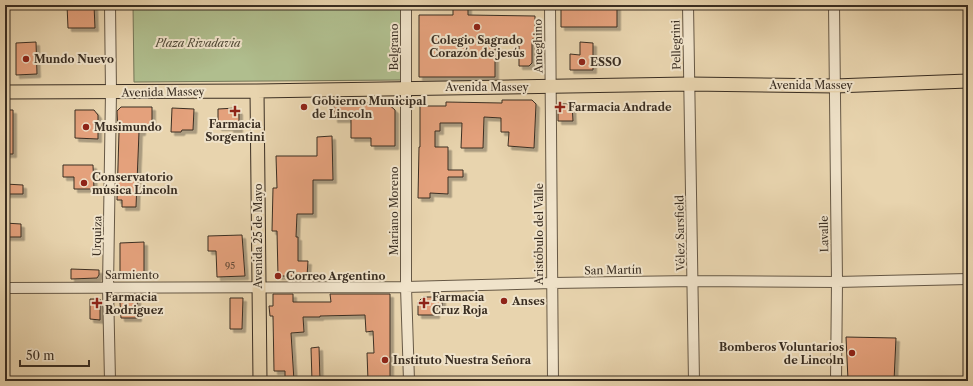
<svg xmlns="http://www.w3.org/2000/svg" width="973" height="386" font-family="'Libre Caslon Text',serif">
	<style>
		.green { fill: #b0be8e; stroke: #757658 }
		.building { fill: #e4a17b; stroke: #3a2e22; filter: url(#shadow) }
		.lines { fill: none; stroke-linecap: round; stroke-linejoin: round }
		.minor-casing { stroke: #665845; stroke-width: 12 }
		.major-casing { stroke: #3a2e22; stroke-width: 15 }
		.minor { stroke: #f0e3ca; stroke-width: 10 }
		.major { stroke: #e8d4ae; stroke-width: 13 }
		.poi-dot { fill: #8f2418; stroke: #f0e3ca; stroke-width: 1.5 }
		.labels { text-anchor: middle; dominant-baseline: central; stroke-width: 4; stroke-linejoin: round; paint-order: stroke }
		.number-label { font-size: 9px; fill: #644b38 }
		.poi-label { font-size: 11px; font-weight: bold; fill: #3a2e22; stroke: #f0e3ca; text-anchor: start }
		.park-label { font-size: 11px; font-style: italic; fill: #524b38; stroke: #f0e3ca }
		.street-label { font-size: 11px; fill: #3a2e22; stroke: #f0e3ca }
	</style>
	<defs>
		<filter id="shadow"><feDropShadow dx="3.5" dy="3.5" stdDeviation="0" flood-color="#0004"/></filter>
	</defs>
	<rect width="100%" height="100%" fill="#e8d4ae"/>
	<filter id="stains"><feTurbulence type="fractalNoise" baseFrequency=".005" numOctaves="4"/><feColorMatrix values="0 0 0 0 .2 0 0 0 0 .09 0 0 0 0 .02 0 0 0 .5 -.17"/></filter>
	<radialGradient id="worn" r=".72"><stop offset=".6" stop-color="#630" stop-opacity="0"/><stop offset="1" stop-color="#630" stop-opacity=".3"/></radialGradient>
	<!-- green -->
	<path class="green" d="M 133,5 L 401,5 L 402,80 L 134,82 Z"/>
	<!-- building -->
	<path class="building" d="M 67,5 L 94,5 L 95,28 L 68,28 Z
		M 453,5 L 468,5 L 468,15 L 535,16 L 535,39 L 532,39 L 532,63 L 529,66 L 519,66 L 519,39 L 495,38 L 495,77 L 419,77 L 419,15 L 453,15 Z
		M 561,5 L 603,7 L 603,5 L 617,5 L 617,27 L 561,27 Z
		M 36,42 L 37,74 L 16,75 L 16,43 Z
		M 580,42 L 593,43 L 593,70 L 570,70 L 570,54 L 580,55 Z
		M 502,100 L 532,100 L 536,104 L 534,148 L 508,146 L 509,132 L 501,132 L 501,118 L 484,117 L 483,148 L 461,148 L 462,123 L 440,123 L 440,131 L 435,131 L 435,147 L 448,147 L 448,170 L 463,170 L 463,177 L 448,177 L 448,194 L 430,193 L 430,198 L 418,198 L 419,147 L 420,147 L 420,106 L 446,106 L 446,102 L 502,103 Z
		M 334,103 L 387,103 L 395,110 L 395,146 L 371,146 L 371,138 L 351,138 L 351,119 L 334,119 Z
		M 558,104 L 572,104 L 573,121 L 558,121 Z
		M 121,107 L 152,107 L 152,127 L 142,127 L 142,132 L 139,132 L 136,207 L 122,207 L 122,200 L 117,200 L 119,132 L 118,132 L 117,111 Z
		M 172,108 L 194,109 L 193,130 L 182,130 L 181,132 L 171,132 Z
		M 236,108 L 239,111 L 239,129 L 230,129 L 230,127 L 218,127 L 218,109 Z
		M 5,110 L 13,110 L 13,154 L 5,154 Z
		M 75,110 L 94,110 L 98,115 L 98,139 L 75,138 Z
		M 332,136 L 333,180 L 313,180 L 313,214 L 297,214 L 296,237 L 298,237 L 298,261 L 308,261 L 307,276 L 278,276 L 277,231 L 272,231 L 273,188 L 277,188 L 276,156 L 317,156 L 317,137 Z
		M 63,165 L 93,165 L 94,189 L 74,189 L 74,177 L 63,177 Z
		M 5,184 L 23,185 L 23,194 L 5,194 Z
		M 5,223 L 21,224 L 21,237 L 5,237 Z
		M 242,235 L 245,276 L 217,277 L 216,251 L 208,251 L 208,236 Z
		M 144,242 L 144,275 L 120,275 L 120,243 Z
		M 71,269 L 99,270 L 99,275 L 97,278 L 71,279 Z
		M 273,294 L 293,294 L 293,302 L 331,302 L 330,294 L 390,294 L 390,381 L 368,381 L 367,353 L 374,353 L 373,331 L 366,332 L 365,315 L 320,316 L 320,317 L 303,317 L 304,332 L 291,333 L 294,381 L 285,381 L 285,371 L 274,371 L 273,316 L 270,316 L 269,306 L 273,306 Z
		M 423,297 L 442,297 L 442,308 L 436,308 L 436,315 L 418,315 L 418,302 Z
		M 230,298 L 243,298 L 242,329 L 230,329 Z
		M 90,299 L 100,299 L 100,320 L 90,319 Z
		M 124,299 L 137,299 L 138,318 L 121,318 L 120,303 Z
		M 846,337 L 896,338 L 894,381 L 848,380 Z
		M 319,347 L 320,381 L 312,381 L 311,348 Z"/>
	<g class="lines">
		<defs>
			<path id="minor" d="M 110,5 L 111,92 L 108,287 L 110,381
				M 406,5 L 406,287 L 409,381
				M 550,5 L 553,381
				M 688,5 L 694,381
				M 834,5 L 837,282 L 836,381
				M 5,288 L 406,287 L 552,283 L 693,281 L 837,282 L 968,279"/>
			<path id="major" d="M 257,91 L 260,381
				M 5,92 L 257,91 L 689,84 L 835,86 L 968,81"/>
		</defs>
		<!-- minor casing -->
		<use href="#minor" class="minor-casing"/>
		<!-- major casing -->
		<use href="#major" class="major-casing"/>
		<!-- minor -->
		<use href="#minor" class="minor"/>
		<!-- major -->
		<use href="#major" class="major"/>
	</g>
	<!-- markers -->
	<g class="poi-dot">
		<circle cx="477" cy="27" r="4"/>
		<circle cx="26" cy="59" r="4"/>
		<circle cx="582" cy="62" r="4"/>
		<circle cx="304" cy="107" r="4"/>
		<path d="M558 101h4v4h4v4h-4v4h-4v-4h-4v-4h4z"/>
		<path d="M233 105h4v4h4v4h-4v4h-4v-4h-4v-4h4z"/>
		<circle cx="86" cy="127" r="4"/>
		<circle cx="84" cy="183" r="4"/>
		<circle cx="278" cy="276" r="4"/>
		<circle cx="504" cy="301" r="4"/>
		<path d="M95 297h4v4h4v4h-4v4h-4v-4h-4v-4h4z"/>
		<path d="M422 297h4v4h4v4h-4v4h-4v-4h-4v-4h4z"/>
		<circle cx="852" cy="353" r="4"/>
		<circle cx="385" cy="360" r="4"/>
	</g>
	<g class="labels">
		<!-- number labels -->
		<g class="number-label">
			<text x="230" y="265">95</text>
		</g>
		<!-- poi labels -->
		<g class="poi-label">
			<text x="477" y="40" text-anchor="middle">Colegio Sagrado<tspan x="477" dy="13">Corazón de jesús</tspan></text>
			<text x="34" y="59">Mundo Nuevo</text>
			<text x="590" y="62">ESSO</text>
			<text x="312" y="101">Gobierno Municipal<tspan x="312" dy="13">de Lincoln</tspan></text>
			<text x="568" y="107">Farmacia Andrade</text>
			<text x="235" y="124" text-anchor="middle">Farmacia<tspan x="235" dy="13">Sorgentini</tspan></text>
			<text x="94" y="127">Musimundo</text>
			<text x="92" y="177">Conservatorio<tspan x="92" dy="13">música Lincoln</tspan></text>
			<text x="286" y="276">Correo Argentino</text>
			<text x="105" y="297">Farmacia<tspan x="105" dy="13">Rodriguez</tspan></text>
			<text x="432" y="297">Farmacia<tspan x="432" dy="13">Cruz Roja</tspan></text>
			<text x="512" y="301">Anses</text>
			<text x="844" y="347" text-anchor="end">Bomberos Voluntarios<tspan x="844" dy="13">de Lincoln</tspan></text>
			<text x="393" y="360">Instituto Nuestra Señora</text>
		</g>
		<!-- park labels -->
		<g class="park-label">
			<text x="198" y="43">Plaza Rivadavia</text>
		</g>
		<!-- street labels -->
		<g class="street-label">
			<text transform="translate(676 45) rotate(-91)">Pellegrini</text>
			<text transform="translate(538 46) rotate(-91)">Ameghino</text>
			<text transform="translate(394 47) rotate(-90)">Belgrano</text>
			<text x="811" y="85">Avenida Massey</text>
			<text x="487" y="87">Avenida Massey</text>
			<text transform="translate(163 92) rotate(-1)">Avenida Massey</text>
			<text transform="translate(394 211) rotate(-90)">Mariano Moreno</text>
			<text transform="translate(680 233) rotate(-91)">Vélez Sarsfield</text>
			<text transform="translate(539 234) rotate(-90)">Aristóbulo del Valle</text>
			<text transform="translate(824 234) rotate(-91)">Lavalle</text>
			<text transform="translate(97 236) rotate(-89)">Urquiza</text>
			<text transform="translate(258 236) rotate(-90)">Avenida 25 de Mayo</text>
			<text transform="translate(613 270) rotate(-1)">San Martín</text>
			<text x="132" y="275">Sarmiento</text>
		</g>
	</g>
	<!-- margin -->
	<rect width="973" height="386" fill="none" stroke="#e8d4ae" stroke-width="20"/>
	<rect x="6" y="6" width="961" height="374" fill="none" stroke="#3a2e22" stroke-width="2"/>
	<rect x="10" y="10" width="953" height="366" fill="none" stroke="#3a2e22"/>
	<!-- scale -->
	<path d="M20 360v6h69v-6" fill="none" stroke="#3a2e22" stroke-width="2"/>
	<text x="26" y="360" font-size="12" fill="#3a2e22" stroke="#f0e3ca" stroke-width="3" paint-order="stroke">50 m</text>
	<rect width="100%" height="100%" filter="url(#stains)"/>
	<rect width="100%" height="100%" fill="url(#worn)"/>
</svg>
